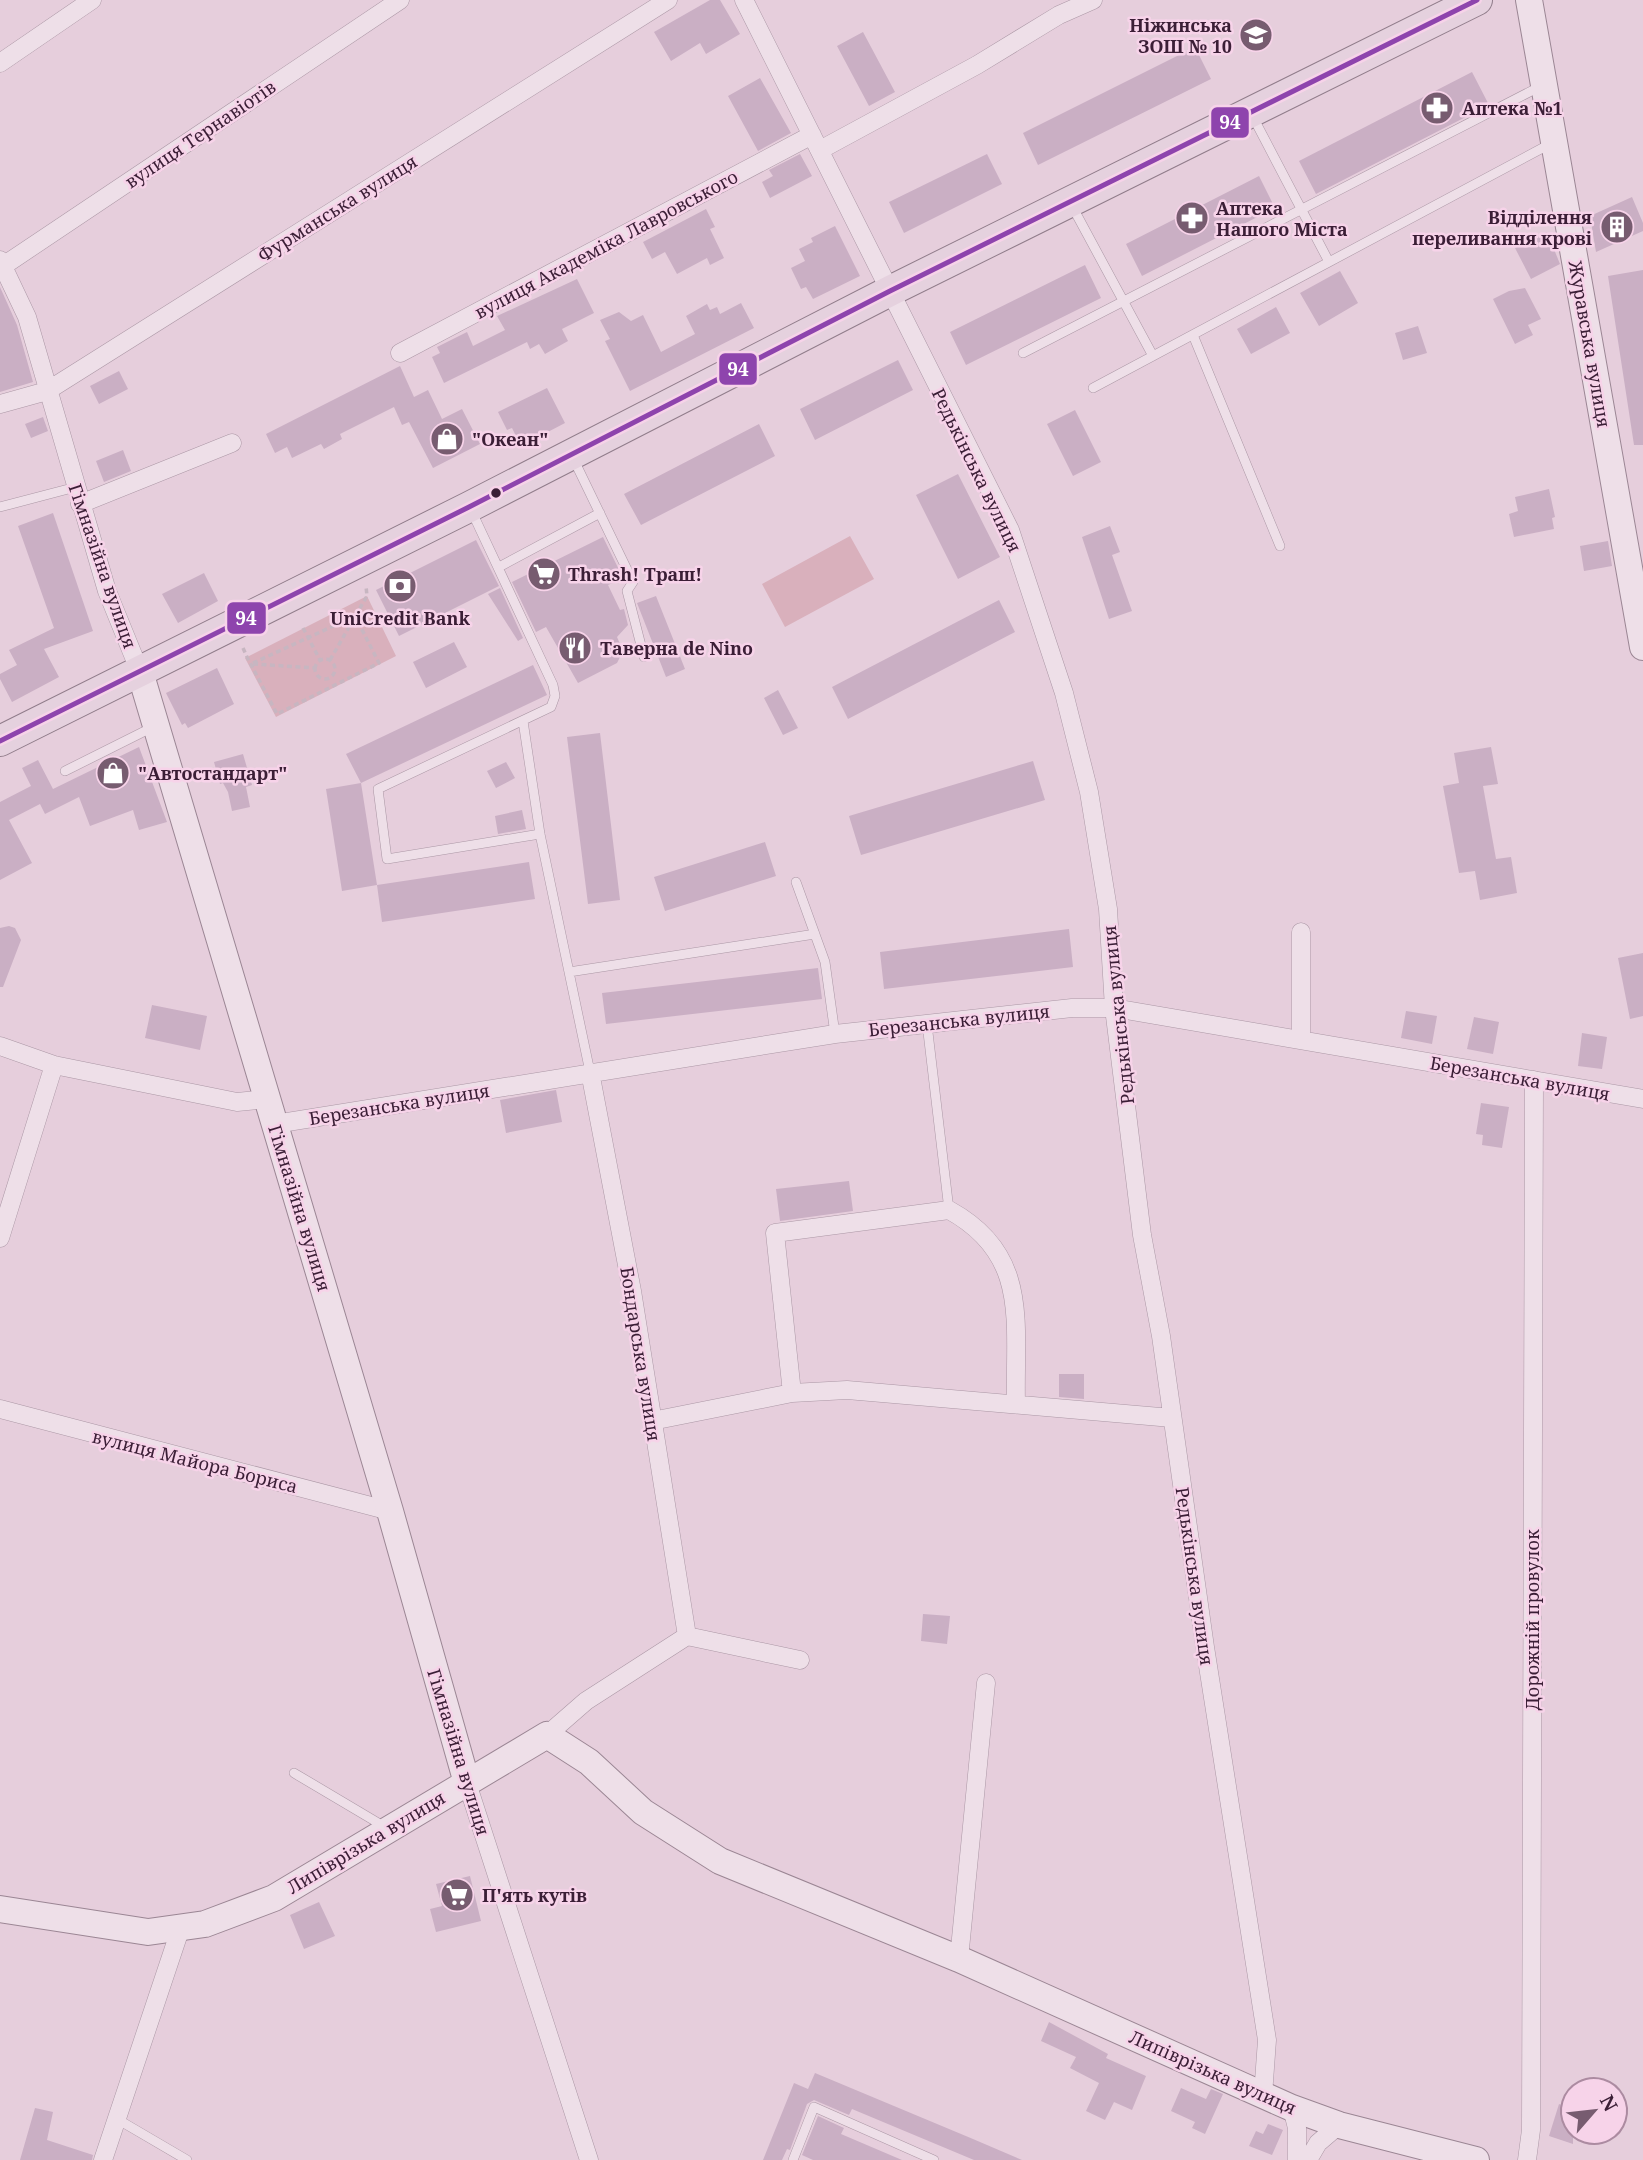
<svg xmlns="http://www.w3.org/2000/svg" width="1643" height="2160" font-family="'Noto Serif',serif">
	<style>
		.green { fill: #d9b0bc }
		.building { fill: #caafc4 }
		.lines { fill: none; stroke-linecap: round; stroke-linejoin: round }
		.lane-casing { stroke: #ab97a5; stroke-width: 10 }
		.street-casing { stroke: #ab97a5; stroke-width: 19 }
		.secondary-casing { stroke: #9b8694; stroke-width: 28 }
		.primary-casing { stroke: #917d8b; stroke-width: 32 }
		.path { stroke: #c7b6c1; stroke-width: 3.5; stroke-dasharray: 5 3.5; stroke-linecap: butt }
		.lane { stroke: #eedfe8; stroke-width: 9 }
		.street { stroke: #eedfe8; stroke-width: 18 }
		.secondary { stroke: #eedfe8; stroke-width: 26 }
		.primary { stroke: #e5d1de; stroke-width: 30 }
		.bus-1-casing { stroke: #f7d3e9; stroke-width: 10 }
		.bus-1 { stroke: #8e44ad; stroke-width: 5 }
		.bus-dot { fill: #3b1e36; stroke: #f7d3e9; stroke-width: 2.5 }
		.labels { text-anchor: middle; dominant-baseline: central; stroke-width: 5; stroke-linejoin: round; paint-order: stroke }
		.poi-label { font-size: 18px; font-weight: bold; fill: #3b1e36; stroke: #f7d3e9; text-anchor: start }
		.street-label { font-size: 18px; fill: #3b1e36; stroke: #f7d3e9 }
		.line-badge { stroke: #f7d3e9; stroke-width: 2.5 }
		.badge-label { font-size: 19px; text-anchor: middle; font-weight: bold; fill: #fff }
	</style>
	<rect width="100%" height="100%" fill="#e6cedc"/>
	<!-- green -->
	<path class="green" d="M 850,536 L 874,579 L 785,627 L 762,584 Z
		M 367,596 L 396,656 L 276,717 L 245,658 Z"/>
	<!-- building -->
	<path class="building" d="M 710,0 L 720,0 L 740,34 L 706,54 L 700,43 L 671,61 L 654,32 Z
		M 863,32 L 895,92 L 869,106 L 837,46 Z
		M 1195,47 L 1211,79 L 1038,165 L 1023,133 Z
		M 1472,72 L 1489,105 L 1316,194 L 1299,161 Z
		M 760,78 L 791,133 L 758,151 L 728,96 Z
		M 800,154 L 812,176 L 770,198 L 762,182 L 773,176 L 769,170 Z
		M 987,154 L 1002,184 L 904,233 L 889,202 Z
		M 1259,176 L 1275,208 L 1142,276 L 1126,244 Z
		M 1632,197 L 1643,223 L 1643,231 L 1596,252 L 1590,216 Z
		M 706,209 L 715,227 L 710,229 L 724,258 L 710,265 L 707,258 L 677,274 L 665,252 L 652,259 L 643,242 Z
		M 835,226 L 860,276 L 813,299 L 806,287 L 801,289 L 791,268 L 805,261 L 799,249 L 813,242 L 811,238 Z
		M 1547,232 L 1560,264 L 1531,279 L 1515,248 Z
		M 1085,265 L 1101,298 L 966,365 L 950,332 Z
		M 1643,270 L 1643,445 L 1634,445 L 1608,276 Z
		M 1340,271 L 1358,303 L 1319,326 L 1300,293 Z
		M 577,279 L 594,313 L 562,329 L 568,341 L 545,354 L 539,344 L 530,349 L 527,342 L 444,383 L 432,357 L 440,353 L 437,347 L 467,332 L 473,346 L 505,330 L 497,316 Z
		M 0,287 L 17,325 L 33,382 L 0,392 Z
		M 1525,288 L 1541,319 L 1528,325 L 1533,335 L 1515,344 L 1493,299 L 1509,291 Z
		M 741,303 L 754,328 L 630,391 L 605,341 L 610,339 L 600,320 L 619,312 L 631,321 L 643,315 L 661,352 L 695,334 L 686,316 L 707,304 L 710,310 L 717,307 L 720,314 Z
		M 1276,307 L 1290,333 L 1251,354 L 1237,329 Z
		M 1418,326 L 1427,353 L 1403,360 L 1395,333 Z
		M 898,360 L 913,390 L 815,440 L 800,409 Z
		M 400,366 L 414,397 L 428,390 L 442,419 L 462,409 L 480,444 L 433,468 L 409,422 L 402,425 L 394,407 L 340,434 L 342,439 L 324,449 L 321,444 L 292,458 L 287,447 L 275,453 L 266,434 Z
		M 119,371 L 128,389 L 99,404 L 90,386 Z
		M 547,388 L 565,423 L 521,446 L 512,428 L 507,430 L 498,412 Z
		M 1075,410 L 1101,462 L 1073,476 L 1047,424 Z
		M 43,417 L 48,431 L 31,438 L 25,424 Z
		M 759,424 L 775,456 L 641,525 L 624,494 Z
		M 123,450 L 131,471 L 104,482 L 96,461 Z
		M 958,474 L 1000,557 L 958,579 L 916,495 Z
		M 1549,489 L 1555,517 L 1552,518 L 1554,529 L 1514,537 L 1509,514 L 1518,511 L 1515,497 Z
		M 53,513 L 93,631 L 44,649 L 59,677 L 12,702 L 0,679 L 0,674 L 17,665 L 9,650 L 54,628 L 18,526 Z
		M 1110,526 L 1120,552 L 1112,555 L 1132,611 L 1109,619 L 1082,537 Z
		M 603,537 L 623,578 L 608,585 L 620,610 L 624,609 L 628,625 L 617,637 L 623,651 L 617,663 L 578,683 L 546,627 L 536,632 L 512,582 Z
		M 476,540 L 499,586 L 399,636 L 376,590 Z
		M 1608,541 L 1612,566 L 1584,571 L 1580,546 Z
		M 204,573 L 218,601 L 178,623 L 162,594 Z
		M 500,588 L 523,638 L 518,641 L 488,594 Z
		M 656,596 L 685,669 L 666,677 L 637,603 Z
		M 999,600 L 1015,632 L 848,719 L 832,687 Z
		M 454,642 L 467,667 L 426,688 L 413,662 Z
		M 533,665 L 547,695 L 361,783 L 346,754 Z
		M 217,668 L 234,704 L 188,728 L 185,723 L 182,725 L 166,693 Z
		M 778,690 L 798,728 L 783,735 L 764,698 Z
		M 600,733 L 620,900 L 588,904 L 567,737 Z
		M 139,747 L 167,822 L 139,830 L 133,810 L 90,826 L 79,797 L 45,814 L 40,804 L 9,820 L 32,863 L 0,880 L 0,802 L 31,786 L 22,768 L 38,760 L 53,789 Z
		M 1491,747 L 1498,784 L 1483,786 L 1496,859 L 1511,857 L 1517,893 L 1480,900 L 1475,871 L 1459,873 L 1443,786 L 1459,783 L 1454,753 Z
		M 243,754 L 252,785 L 246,787 L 250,807 L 232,811 L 228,792 L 223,783 L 220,784 L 214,762 Z
		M 1033,761 L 1045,800 L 861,855 L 849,816 Z
		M 506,762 L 515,778 L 496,788 L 487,771 Z
		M 361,783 L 377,885 L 342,891 L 326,789 Z
		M 522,810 L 526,829 L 498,834 L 495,816 Z
		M 765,842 L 776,876 L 665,911 L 654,877 Z
		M 529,862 L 535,899 L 382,922 L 377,885 Z
		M 9,926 L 15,928 L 21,940 L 3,987 L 0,987 L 0,928 Z
		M 1069,929 L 1073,967 L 884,989 L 880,952 Z
		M 1643,953 L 1643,1016 L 1630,1019 L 1618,958 Z
		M 818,968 L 822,999 L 606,1024 L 602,993 Z
		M 152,1005 L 207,1016 L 200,1050 L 145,1038 Z
		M 1406,1011 L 1437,1016 L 1432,1044 L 1401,1038 Z
		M 1474,1017 L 1499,1022 L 1493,1054 L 1467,1049 Z
		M 1582,1033 L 1607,1037 L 1602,1069 L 1578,1066 Z
		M 556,1090 L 562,1122 L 506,1133 L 500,1100 Z
		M 1481,1103 L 1509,1107 L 1502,1148 L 1482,1145 L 1483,1135 L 1476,1134 Z
		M 849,1181 L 853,1211 L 780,1221 L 776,1189 Z
		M 1059,1374 L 1084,1374 L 1084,1399 L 1059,1397 Z
		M 923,1614 L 950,1616 L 947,1644 L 921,1641 Z
		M 470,1876 L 481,1921 L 436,1932 L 430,1909 L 442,1906 L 436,1884 Z
		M 319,1902 L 335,1936 L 304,1949 L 290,1915 Z
		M 1049,2022 L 1108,2054 L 1106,2058 L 1146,2076 L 1132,2110 L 1114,2102 L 1105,2120 L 1086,2111 L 1099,2083 L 1070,2068 L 1076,2057 L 1041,2041 Z
		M 815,2073 L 973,2139 L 1022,2160 L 974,2160 L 852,2109 L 849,2115 L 814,2100 L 807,2104 L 790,2150 L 787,2149 L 782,2160 L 763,2160 L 794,2083 L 808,2089 Z
		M 1181,2088 L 1206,2099 L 1211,2089 L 1223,2094 L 1205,2134 L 1192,2128 L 1195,2122 L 1171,2111 Z
		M 1559,2104 L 1573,2109 L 1573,2144 L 1549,2136 Z
		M 35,2108 L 53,2112 L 47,2140 L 93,2155 L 92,2160 L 20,2160 Z
		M 818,2116 L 844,2128 L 841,2134 L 902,2160 L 813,2160 L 802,2155 Z
		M 1268,2124 L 1283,2130 L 1272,2155 L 1249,2146 L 1256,2131 L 1263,2134 Z"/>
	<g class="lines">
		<defs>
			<path id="lane" d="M 1253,117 L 1329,262
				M 1072,206 L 1153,356
				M 1193,335 L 1280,546
				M 1023,353 L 1541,86
				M 1093,388 L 1552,143
				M 573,458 L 633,582 L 627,591 L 644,657
				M 0,507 L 76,487
				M 472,512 L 553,685 L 555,696 L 551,707 L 378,789 L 387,859 L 540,834
				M 499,567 L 600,513
				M 523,721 L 540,834 L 590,1072
				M 65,771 L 153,727
				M 796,882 L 825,962 L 835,1034
				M 569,972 L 815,934
				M 927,1024 L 949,1210
				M 294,1773 L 385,1827
				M 117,2119 L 187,2160
				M 793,2160 L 814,2107 L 934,2160"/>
			<path id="street" d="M 744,0 L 1010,530 L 1064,693 L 1089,792 L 1108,909 L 1114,1008 L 1142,1235 L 1161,1336 L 1205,1647 L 1267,2040 L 1263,2095
				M 0,63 L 92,0
				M 820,150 L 977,65 L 1059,15 L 1093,0
				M 0,260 L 27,317 L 107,591 L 140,672
				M 0,268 L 400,0
				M 400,353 L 812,135
				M 0,404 L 47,391 L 668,0
				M 80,504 L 232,443
				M 1301,1040 L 1301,932
				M 0,1046 L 54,1065 L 237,1102 L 267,1099
				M 590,1072 L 632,1291 L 687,1636
				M 275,1124 L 835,1034 L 1072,1008 L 1114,1008 L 1643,1099
				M 0,1238 L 54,1065
				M 792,1393 L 775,1233 L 949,1210 C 1031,1255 1014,1323 1016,1404
				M 0,1409 L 390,1511
				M 652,1421 L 792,1393 L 847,1390 L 1172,1418
				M 547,1735 L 586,1701 L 687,1636 L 800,1660
				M 467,1783 L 589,2160
				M 959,1959 L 986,1683
				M 1292,2108 L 1297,2128 L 1297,2160
				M 103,2160 L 180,1930
				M 1308,2160 L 1318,2143 L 1339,2125
				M 1527,2160 L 1531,2130 L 1534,1080"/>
			<path id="secondary" d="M 1529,0 L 1643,647
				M 140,672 L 390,1511 L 467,1783
				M 0,1909 L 148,1932 L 205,1924 L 274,1898 L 547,1735 L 589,1762 L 643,1812 L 720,1861 L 959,1959 L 1292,2108 L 1339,2125 L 1476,2160"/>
			<path id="primary" d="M 0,741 L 469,507 L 890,291 L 1477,0"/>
		</defs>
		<!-- lane casing -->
		<use href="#lane" class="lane-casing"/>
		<!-- street casing -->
		<use href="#street" class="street-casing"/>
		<!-- secondary casing -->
		<use href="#secondary" class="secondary-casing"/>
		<!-- primary casing -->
		<use href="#primary" class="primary-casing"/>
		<!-- path -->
		<path class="path" d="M 303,628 L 320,660
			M 243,648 L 247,657 L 277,714 L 379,663 L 355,616 L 251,664
			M315 669a10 10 0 1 1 20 0a10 10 0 1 1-20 0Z
			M 330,660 L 367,596 L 366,586
			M 253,664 L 316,668"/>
		<!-- lane -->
		<use href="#lane" class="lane"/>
		<!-- street -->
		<use href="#street" class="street"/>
		<!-- secondary -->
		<use href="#secondary" class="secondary"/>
		<!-- primary -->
		<use href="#primary" class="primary"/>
		<defs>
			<path id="bus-1" d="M 0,741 L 469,507 L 890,291 L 1477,0"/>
		</defs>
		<!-- bus-1 casing -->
		<use href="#bus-1" class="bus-1-casing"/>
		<!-- bus-1 -->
		<use href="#bus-1" class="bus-1"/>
	</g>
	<!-- icons -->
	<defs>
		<symbol id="school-disc" viewBox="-11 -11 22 22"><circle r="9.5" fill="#775c70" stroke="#f7d3e9"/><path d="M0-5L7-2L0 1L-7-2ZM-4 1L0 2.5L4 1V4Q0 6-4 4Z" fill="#fff"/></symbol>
		<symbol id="pharmacy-disc" viewBox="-11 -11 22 22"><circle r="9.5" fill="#775c70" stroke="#f7d3e9"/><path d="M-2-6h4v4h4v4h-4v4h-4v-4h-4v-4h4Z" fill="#fff"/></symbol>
		<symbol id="building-disc" viewBox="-11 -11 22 22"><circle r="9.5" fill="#775c70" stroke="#f7d3e9"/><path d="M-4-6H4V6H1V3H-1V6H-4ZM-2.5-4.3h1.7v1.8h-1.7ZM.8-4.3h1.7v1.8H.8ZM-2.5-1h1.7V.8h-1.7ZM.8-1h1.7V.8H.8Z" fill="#fff"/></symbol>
		<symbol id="shop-disc" viewBox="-11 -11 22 22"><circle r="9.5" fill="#775c70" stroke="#f7d3e9"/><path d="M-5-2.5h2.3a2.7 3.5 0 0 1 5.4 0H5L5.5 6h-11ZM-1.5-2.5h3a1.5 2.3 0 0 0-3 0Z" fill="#fff"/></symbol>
		<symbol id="supermarket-disc" viewBox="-11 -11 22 22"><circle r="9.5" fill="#775c70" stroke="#f7d3e9"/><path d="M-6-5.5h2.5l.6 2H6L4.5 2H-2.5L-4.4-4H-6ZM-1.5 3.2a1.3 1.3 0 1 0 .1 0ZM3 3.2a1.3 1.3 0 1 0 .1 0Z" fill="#fff"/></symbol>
		<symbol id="bank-disc" viewBox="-11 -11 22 22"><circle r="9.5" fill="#775c70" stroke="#f7d3e9"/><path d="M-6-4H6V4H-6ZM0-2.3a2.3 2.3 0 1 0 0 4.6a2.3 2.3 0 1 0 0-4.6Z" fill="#fff"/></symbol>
		<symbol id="restaurant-disc" viewBox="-11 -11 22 22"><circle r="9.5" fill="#775c70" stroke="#f7d3e9"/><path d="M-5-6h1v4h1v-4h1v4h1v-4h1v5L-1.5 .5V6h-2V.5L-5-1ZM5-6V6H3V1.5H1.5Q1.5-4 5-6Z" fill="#fff"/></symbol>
	</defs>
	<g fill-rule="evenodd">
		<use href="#school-disc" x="1237" y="16" width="38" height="38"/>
		<use href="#pharmacy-disc" x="1418" y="89" width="38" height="38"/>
		<use href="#pharmacy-disc" x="1173" y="199" width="38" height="38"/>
		<use href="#building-disc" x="1598" y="208" width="38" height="38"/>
		<use href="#shop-disc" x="428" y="420" width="38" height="38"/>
		<use href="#supermarket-disc" x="525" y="555" width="38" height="38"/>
		<use href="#bank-disc" x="381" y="567" width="38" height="38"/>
		<use href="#restaurant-disc" x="556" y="629" width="38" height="38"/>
		<use href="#shop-disc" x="94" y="754" width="38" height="38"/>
		<use href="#supermarket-disc" x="438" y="1876" width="38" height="38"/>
	</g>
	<!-- markers -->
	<circle class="bus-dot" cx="496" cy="493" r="6"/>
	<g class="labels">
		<!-- poi labels -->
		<g class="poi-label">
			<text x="1232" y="25" text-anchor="end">Ніжинська<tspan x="1232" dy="21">ЗОШ № 10</tspan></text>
			<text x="1462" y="108">Аптека №1</text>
			<text x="1216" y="208">Аптека<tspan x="1216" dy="21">Нашого Міста</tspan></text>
			<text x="1592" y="217" text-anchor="end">Відділення<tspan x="1592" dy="21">переливання крові</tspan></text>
			<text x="472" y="439">"Океан"</text>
			<text x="568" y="574">Thrash! Траш!</text>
			<text x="400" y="618" text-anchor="middle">UniCredit Bank</text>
			<text x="600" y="648">Таверна de Nino</text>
			<text x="138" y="773">"Автостандарт"</text>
			<text x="482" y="1895">П'ять кутів</text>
		</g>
		<!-- street labels -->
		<g class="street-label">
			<text transform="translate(200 134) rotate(-34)">вулиця Тернавіотів</text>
			<text transform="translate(337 208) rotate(-32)">Фурманська вулиця</text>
			<text transform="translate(606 244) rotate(-28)">вулиця Академіка Лавровського</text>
			<text transform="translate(1590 344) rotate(80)">Журавська вулиця</text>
			<text transform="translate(977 470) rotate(64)">Редькінська вулиця</text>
			<text transform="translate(103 566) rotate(71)">Гімназійна вулиця</text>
			<text transform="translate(1118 1015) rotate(-96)">Редькінська вулиця</text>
			<text transform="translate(959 1020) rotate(-6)">Березанська вулиця</text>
			<text transform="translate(1520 1078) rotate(10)">Березанська вулиця</text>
			<text transform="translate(399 1104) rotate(-9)">Березанська вулиця</text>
			<text transform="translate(300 1208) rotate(73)">Гімназійна вулиця</text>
			<text transform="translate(641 1354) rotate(81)">Бондарська вулиця</text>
			<text transform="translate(195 1461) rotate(14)">вулиця Майора Бориса</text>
			<text transform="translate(1195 1576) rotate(82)">Редькінська вулиця</text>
			<text transform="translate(1532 1620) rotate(-90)">Дорожній провулок</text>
			<text transform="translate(459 1752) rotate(73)">Гімназійна вулиця</text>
			<text transform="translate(366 1842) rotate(-31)">Липіврізька вулиця</text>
			<text transform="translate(1213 2072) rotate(24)">Липіврізька вулиця</text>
		</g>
	</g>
	<g class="line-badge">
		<rect x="1210" y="106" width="40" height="33" rx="7" fill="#8e44ad"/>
		<rect x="718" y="352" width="40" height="34" rx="7" fill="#8e44ad"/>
		<rect x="226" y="601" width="41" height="34" rx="7" fill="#8e44ad"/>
	</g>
	<g class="badge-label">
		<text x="1230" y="129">94</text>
		<text x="738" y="376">94</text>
		<text x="246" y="625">94</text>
	</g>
	<!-- north arrow -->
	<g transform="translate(1594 2111) rotate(62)"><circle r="33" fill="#f7d3e9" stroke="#ac8ba1" stroke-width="2"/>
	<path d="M0-5L12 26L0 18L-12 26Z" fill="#775c70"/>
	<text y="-10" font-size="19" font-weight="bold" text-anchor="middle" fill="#3b1e36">N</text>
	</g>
</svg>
